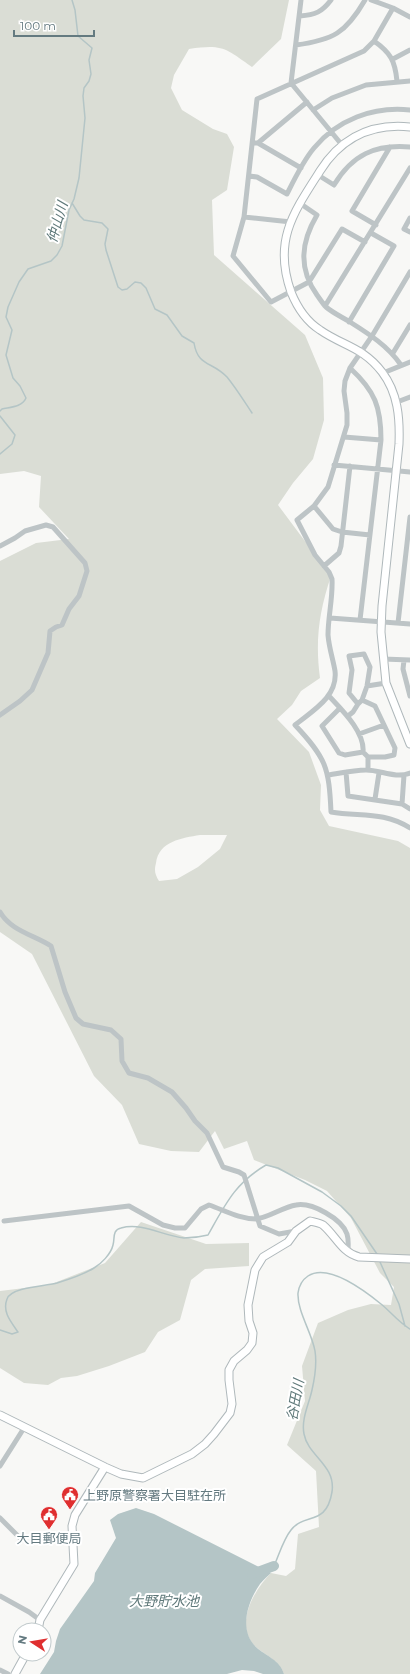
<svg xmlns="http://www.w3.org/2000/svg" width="410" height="1674" font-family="Montserrat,'Noto Sans JP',sans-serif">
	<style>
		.green { fill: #daddd5; fill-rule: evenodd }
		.water { fill: #b4c5c6 }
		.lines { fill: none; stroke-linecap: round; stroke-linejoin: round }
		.stream { stroke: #b4c5c6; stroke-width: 1.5 }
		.river { stroke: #b4c5c6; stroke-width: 10 }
		.secondary-casing { stroke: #afb8bb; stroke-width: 9 }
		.street { stroke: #bdc4c6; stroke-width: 5 }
		.secondary { stroke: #fff; stroke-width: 7 }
		.labels { text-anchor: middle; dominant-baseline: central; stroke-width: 4; stroke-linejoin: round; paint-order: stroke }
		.poi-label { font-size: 13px; fill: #647a80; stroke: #fff; text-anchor: start }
		.water-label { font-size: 14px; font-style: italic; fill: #5f797a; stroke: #fff }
	</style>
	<rect width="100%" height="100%" fill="#f8f8f6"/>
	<!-- green -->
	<path class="green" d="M 0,0 L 289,0 L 281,39 L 252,67 C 225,48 223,44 189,49 L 174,75 L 171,88 L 182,110 L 213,129 L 227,134 L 234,147 L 227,190 L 212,200 L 214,255 L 305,335 L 323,378 L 324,420 L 313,459 L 293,483 L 278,505 L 331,576 C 319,612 315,641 320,678 L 301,691 L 292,705 L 277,719 L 309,752 L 321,785 L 320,810 L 329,826 L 398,841 L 410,848 L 410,1674 L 284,1674 C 279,1660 266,1656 256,1647 C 233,1626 254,1590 271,1573 L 286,1576 L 295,1569 L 298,1534 L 319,1527 L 316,1471 L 287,1445 L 305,1401 L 302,1366 L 318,1323 L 348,1310 L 371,1304 L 391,1305 L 394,1287 L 380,1273 L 351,1218 L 327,1191 L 305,1180 L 254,1160 L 247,1141 L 224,1149 L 215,1131 L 199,1152 L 171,1151 L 139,1144 L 122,1105 L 94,1076 L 32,954 L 0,932 L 0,561 L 36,543 L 69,539 L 39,507 L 41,476 L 24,471 L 0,474 ZM 200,835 L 227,835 L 220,849 L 198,867 L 177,879 L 159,881 C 155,874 154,871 156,863 C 159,841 182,838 200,835 Z
		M 141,1222 L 206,1244 L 249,1243 L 249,1266 L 205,1269 L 191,1280 L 180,1320 L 158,1332 L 145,1352 L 109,1366 L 77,1376 L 61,1378 L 48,1385 L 24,1383 L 0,1368 L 0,1291 L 49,1285 L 105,1263 Z"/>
	<!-- water -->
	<path class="water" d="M 136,1508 L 154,1514 L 271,1573 C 267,1577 263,1580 260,1584 C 248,1601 238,1630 256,1647 C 266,1656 280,1660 284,1674 L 263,1674 L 254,1671 L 242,1670 L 227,1674 L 40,1674 L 54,1652 L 56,1641 L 60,1629 L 94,1581 L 95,1573 L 116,1538 L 110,1520 L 118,1514 Z"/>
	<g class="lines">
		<!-- stream -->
		<path class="stream" d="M 72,203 L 80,216 L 84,220 L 102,223 L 108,229 L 105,244 L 106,250 L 118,287 L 122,290 L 127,289 L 135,282 L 141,283 L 146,288 L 155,309 L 167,315 L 182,336 L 194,343 C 198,367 212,361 227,377 C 236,388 244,401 252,413
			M 0,411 L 2,409 C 11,407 22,407 26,398 L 20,386 L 13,378 L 6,355 L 12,330 L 6,317 L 8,307 L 19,282 L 28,269 L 51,261 L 57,255 L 62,246 L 69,210 L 74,199 L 79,178 L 85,118 L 83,96 L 84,88 L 89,81 L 91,74 L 89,60 L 92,48 L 78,36 L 75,10 L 72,0
			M 0,416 L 15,435 L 12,444 L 0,454
			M 380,1262 L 399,1304 L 405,1326
			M 0,1330 L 12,1334 L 18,1332 C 11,1322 2,1312 7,1299 C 11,1287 46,1286 57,1283 C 70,1279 83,1275 94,1268 C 101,1264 111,1254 113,1245 C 115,1238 112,1230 121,1228 C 142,1222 163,1236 184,1238 C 192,1238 200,1237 208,1235 C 225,1205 235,1183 266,1165 L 278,1168 L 322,1192 L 341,1206 L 351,1216 L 377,1254
			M 274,1566 C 279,1555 283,1540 291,1530 C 305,1512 326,1527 332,1492 C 336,1465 308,1456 304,1434 C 301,1419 309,1404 312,1390 C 315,1377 317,1364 315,1351 C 312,1333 297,1311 298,1293 C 299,1286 302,1280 308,1276 C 328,1263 365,1291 381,1304 C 391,1312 398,1322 410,1329"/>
		<!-- river -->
		<path class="river" d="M 252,1574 L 274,1566"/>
		<defs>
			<path id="secondary" d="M 410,127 C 371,123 341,138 320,171 C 293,213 273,241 291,292 C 297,307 306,321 320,330 C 343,346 363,347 382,372 C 398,393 400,418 399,444 L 382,606 L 381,632 L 386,683 L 410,744
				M 0,1415 L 105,1467 L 121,1474 L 143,1478 L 192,1454 L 205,1444 L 214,1434 L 230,1413 L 232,1404 L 229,1380 L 229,1370 L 234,1361 L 247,1350 L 252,1343 L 253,1333 L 249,1321 L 248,1305 L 255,1270 L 263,1257 L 288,1242 L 296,1231 L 310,1221 C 314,1222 320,1223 323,1225 C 336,1236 342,1253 359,1257 L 410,1259
				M 38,1630 L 40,1620 L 74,1564 L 72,1526 L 75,1515 L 105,1467
				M 15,1674 L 26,1654"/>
		</defs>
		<!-- secondary casing -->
		<use href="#secondary" class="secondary-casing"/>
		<!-- street -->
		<path class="street" d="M 301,0 L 291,83 L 342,145
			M 371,0 L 393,8 L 410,17
			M 300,16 C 315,15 322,12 331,0
			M 374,41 C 391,53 395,61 397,81
			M 296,45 C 333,40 346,33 365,0
			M 393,59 L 410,50
			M 313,110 L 332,98 L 366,85 L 410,81
			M 255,143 L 258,143 L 301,168
			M 258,143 L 307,102
			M 318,175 L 334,185 C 352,155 375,144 410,147
			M 249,176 L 257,177 L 287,194 C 295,178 303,161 314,148 C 337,120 373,106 410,110
			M 301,204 L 317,215 C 301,242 298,268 317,295 C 320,299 323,304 326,307 C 333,313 342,317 350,322 C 369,334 388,346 401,365
			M 244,217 L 291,222
			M 410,218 L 404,229 L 410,232
			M 376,225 L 352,211 L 390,147
			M 365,242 L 342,229 L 309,282 L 271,302 L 233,256 L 244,217 L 257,99 L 364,51 L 374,41 L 393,8
			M 410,272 L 372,336 L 350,368 L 345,381 L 344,391 L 347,413 L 347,425 L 328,487 L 314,506 L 297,520 L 315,555 L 329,572 L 332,579 C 333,598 328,617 328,635 C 329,648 333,659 335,671 C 338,697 312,711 295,725 C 326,758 329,767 331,812 C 360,817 383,811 410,828
			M 325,306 L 410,168
			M 349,322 L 394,246 L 371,233
			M 393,353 L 410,325
			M 350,368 C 375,391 381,407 381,440 L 360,620
			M 383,373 L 410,362
			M 397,402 L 410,397
			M 344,437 L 381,440
			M 334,465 L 410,472
			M 314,506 L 333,529 L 342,532 L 370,535
			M 0,546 L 15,538 L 25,531 L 46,525 L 53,527 L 85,563 L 87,571 L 79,596 L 69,609 L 62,625 L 56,627 L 50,631 L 48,653 L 32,690 L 20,701 L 0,715
			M 324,566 L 339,553 L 341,546 L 350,466
			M 330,618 L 410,624
			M 398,623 L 410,517
			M 383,659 L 410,660
			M 404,660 L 403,669 L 410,696
			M 367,686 L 386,683
			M 329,696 C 342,710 365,732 363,752 L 368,757 L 368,770
			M 362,700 L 375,706 L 395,748 L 394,755 L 385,757 L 368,757
			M 340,708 L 322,726 L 339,753 L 345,755 L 363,752
			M 348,716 L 353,712 L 358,704 L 362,700 L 367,686 L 370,667 L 364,654 L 349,656 L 352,670 L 349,693 L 358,704
			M 359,734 L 384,725
			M 346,772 L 348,796 L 402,804 L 410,809
			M 329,775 C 341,773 354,770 366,770 C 381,770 395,779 410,773
			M 375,799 L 379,773
			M 402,804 L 404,775
			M 0,912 C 11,931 34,935 51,946 L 65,992 L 76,1018 L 83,1024 L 111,1030 L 121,1039 L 122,1061 L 129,1073 L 148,1078 L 172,1092 L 186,1108 L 195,1121 L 207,1133 L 223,1167 L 239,1172 L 244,1175 L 260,1226 L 279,1234 L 296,1231
			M 4,1221 L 129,1206 L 163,1225 L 175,1228 L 185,1228 L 201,1209 L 209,1205 C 224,1210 239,1219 256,1219 C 268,1218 283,1207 296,1205 C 312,1202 342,1219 347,1234 C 349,1240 348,1246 348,1252
			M 0,1466 L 24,1428
			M 0,1518 L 22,1540
			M 0,1596 L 29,1612 L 40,1620
			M 0,1670 L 8,1674"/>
		<!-- secondary -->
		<use href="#secondary" class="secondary"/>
	</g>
	<!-- icons -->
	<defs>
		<symbol id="civic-pin" viewBox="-11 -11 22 30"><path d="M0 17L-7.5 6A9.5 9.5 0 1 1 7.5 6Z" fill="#df2f30" stroke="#fff"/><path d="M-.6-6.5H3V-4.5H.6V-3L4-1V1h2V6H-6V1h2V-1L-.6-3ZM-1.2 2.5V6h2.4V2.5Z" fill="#fff"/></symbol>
	</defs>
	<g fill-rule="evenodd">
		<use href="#civic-pin" x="60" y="1485" width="20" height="27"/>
		<use href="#civic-pin" x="39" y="1505" width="20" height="27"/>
	</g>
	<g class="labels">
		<!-- poi labels -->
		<g class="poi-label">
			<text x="83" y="1495">上野原警察署大目駐在所</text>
			<text x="49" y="1538" text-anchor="middle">大目郵便局</text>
		</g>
		<!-- water labels -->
		<g class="water-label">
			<text transform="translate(57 222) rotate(-74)">仲山川</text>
			<text transform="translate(295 1400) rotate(-80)">谷田川</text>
			<text x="164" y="1601">大野貯水池</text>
		</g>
	</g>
	<!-- north arrow -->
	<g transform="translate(32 1642) rotate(282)"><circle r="19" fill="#ffffff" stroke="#c1cacc"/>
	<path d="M0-3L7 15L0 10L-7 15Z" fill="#df2f30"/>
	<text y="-6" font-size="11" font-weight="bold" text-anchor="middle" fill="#647a80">N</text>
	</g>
	<!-- scale -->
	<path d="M14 30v6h80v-6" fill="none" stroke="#647a80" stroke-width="2"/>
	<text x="20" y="30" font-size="12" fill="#647a80" stroke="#ffffff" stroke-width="3" paint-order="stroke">100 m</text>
</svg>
